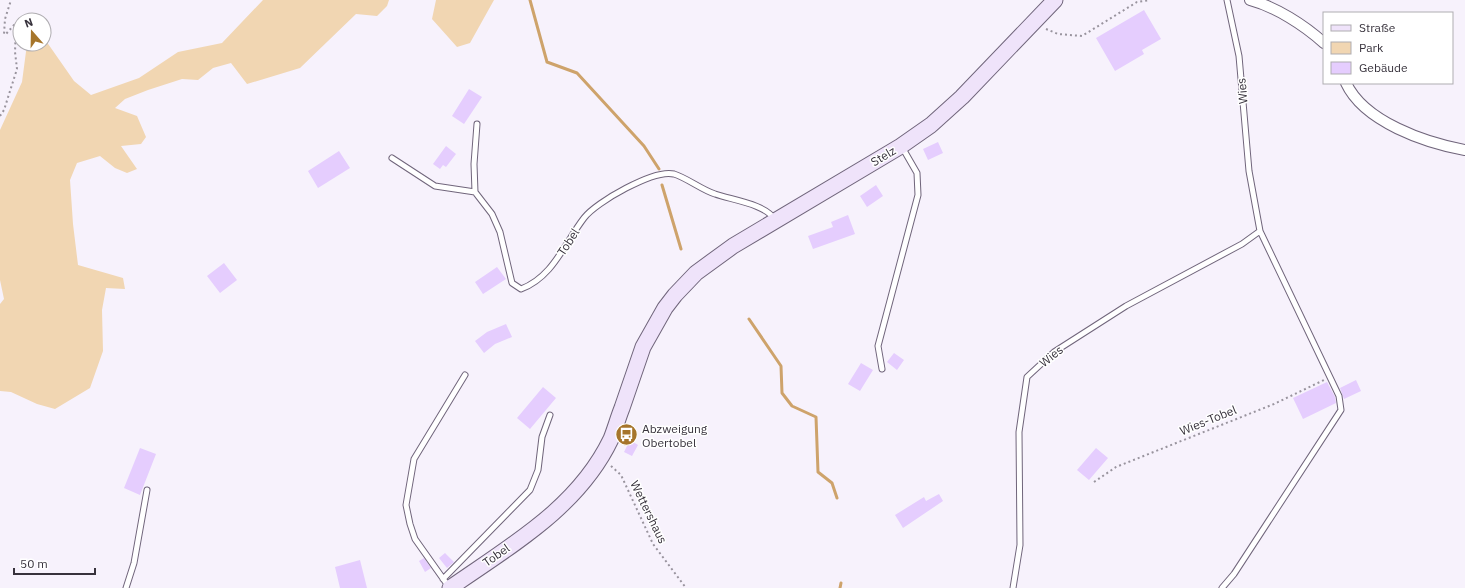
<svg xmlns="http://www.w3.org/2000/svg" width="1465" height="588" font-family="'IBM Plex Sans',sans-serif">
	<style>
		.green { fill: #f1d6b2 }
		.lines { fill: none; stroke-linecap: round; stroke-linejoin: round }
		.stream { stroke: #cea36b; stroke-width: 3 }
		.building { fill: #e5cdfe }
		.lane-casing { stroke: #70657b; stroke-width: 7 }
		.street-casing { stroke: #70657b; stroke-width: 12 }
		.secondary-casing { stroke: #70657b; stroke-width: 17 }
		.path { stroke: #99949e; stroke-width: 2; stroke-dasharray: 2 3; stroke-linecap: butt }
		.lane { stroke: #fff; stroke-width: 5 }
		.street { stroke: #fff; stroke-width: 10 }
		.secondary { stroke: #efe3fa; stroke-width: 15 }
		.labels { text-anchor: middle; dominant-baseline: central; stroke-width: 3; stroke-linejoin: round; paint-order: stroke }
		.street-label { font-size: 12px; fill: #37323c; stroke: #fff }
		.poi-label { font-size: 12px; fill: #37323c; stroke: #fff; text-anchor: start }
	</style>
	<rect width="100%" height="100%" fill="#f7f2fc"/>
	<!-- green -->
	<path class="green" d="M 263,0 L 389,0 L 387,6 L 377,16 L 356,14 L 300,68 L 247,84 L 231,63 L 213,68 L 198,80 L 182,79 L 148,90 L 125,99 L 115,108 L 137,116 L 146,137 L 141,144 L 121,146 L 137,169 L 127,173 L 115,168 L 100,156 L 77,163 L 70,180 L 73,224 L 78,265 L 123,278 L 125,289 L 106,288 L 102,310 L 103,351 L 90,388 L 55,409 L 37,404 L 11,392 L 0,391 L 0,304 L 4,299 L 0,280 L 0,130 L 22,82 L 27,44 L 44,44 L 44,38 L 74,81 L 91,95 L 139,78 L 178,52 L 222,43 Z
		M 436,0 L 494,0 L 470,43 L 457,47 L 432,19 Z"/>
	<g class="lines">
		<!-- stream -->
		<path class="stream" d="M 530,0 L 547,62 L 577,73 L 644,146 L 659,169
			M 662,185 L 681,249
			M 749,319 L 781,366 L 782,393 L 792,406 L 816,417 L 818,472 L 832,483 L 837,498
			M 840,588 L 841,583"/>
	</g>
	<!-- building -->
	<path class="building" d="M 1144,10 L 1161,39 L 1142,50 L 1144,54 L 1115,71 L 1096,38 Z
		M 469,89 L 482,97 L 464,124 L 452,116 Z
		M 938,142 L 943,153 L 928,160 L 923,149 Z
		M 446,146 L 456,154 L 446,167 L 443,165 L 440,169 L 433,164 Z
		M 339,151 L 350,168 L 318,188 L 308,171 Z
		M 876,185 L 883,196 L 867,207 L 860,196 Z
		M 848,215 L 855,234 L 813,249 L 808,236 L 833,227 L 831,222 Z
		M 224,263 L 237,280 L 220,293 L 207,276 Z
		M 497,267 L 506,279 L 483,294 L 475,282 Z
		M 506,324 L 512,337 L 495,344 L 484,353 L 475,341 L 487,332 Z
		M 894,353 L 904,360 L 897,370 L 887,362 Z
		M 861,363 L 873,370 L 860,391 L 848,384 Z
		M 1356,380 L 1361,391 L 1344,399 L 1340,388 Z
		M 1327,382 L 1335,397 L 1336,403 L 1303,419 L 1293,398 Z
		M 543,387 L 556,398 L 530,429 L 517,418 Z
		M 630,440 L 638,445 L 632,456 L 624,452 Z
		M 140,448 L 156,454 L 140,495 L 124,488 Z
		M 1096,448 L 1108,458 L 1089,480 L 1077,470 Z
		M 939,494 L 943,501 L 903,528 L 895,515 L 924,497 L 926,501 Z
		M 445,553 L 454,562 L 447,568 L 439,558 Z
		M 424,558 L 431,568 L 425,572 L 419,561 Z
		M 360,560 L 367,588 L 340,588 L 335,567 Z"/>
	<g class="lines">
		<defs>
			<path id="lane" d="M 477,124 L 474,164 L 475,192 L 492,214 L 500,232 L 512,283 L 521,289 C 553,277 564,244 584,218 C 596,202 654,169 674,174 C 687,178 702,190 715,194 C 732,200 766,204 775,220
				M 392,158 L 435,186 L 475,192
				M 882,369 L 878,346 L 918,195 L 917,173 L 902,147
				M 443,579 L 530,490 L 538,470 L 542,437 L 550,415
				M 449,587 L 415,539 L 410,524 L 406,505 L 414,459 L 465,375
				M 126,588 L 134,563 L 147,490
				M 1013,588 L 1020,545 L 1019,432 L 1027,377 L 1054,352 L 1126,306 L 1242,244 L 1260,231
				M 1222,588 L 1234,574 L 1341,410 L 1339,396 L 1260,231 L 1249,171 L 1239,56 L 1227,0"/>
			<path id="street" d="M 1250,0 C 1276,7 1304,25 1324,43
				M 1346,83 C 1364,122 1426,143 1465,150"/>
			<path id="secondary" d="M 450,588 C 510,546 578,508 611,439 C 615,429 618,418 622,408 C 629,388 636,367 643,347 L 665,308 L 675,295 L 696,273 L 733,246 L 901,146 L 931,125 L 962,97 L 1055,0"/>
		</defs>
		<!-- lane casing -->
		<use href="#lane" class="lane-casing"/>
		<!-- street casing -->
		<use href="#street" class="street-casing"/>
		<!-- secondary casing -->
		<use href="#secondary" class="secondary-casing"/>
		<!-- path -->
		<path class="path" d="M 1046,29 L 1058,34 L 1082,36 L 1137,2 L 1150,0
			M 0,116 L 4,110 L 17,69 L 15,52 L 16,26 L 14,25 L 6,34 L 4,34 L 5,19 L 11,0
			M 611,466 L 621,475 L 653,544 L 686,588
			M 1094,482 L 1116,467 L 1274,404 L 1324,380"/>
		<!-- lane -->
		<use href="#lane" class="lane"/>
		<!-- street -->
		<use href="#street" class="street"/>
		<!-- secondary -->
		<use href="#secondary" class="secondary"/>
	</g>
	<!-- icons -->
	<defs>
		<symbol id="bus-disc" viewBox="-11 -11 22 22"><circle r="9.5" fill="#a6752b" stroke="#fff"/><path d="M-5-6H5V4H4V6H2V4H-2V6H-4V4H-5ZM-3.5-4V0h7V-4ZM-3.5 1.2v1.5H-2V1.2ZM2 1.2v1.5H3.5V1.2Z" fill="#fff"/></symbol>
	</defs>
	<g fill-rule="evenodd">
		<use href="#bus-disc" x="614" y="422" width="25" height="25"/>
	</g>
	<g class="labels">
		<!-- street labels -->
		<g class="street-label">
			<text transform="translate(1242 91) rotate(-95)">Wies</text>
			<text transform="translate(883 156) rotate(-31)">Stelz</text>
			<text transform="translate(568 242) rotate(-57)">Tobel</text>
			<text transform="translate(1051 356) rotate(-39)">Wies</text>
			<text transform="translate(1208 420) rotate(-22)">Wies-Tobel</text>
			<text transform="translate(649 512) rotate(64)">Wettershaus</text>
			<text transform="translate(496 555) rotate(-35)">Tobel</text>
		</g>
		<!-- poi labels -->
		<g class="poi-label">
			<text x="642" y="428">Abzweigung<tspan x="642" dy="14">Obertobel</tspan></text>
		</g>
	</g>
	<!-- legend -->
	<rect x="1323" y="12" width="130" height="72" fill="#ffffff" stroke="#afadb1"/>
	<rect x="1331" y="25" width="20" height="6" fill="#efe3fa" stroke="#afadb1"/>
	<text x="1359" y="32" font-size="12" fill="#37323c">Straße</text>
	<rect x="1331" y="42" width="20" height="12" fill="#f1d6b2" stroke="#afadb1"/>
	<text x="1359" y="52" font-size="12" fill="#37323c">Park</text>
	<rect x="1331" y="62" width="20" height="12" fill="#e5cdfe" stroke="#afadb1"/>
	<text x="1359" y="72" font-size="12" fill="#37323c">Gebäude</text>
	<!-- north arrow -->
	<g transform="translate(32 32) rotate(340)"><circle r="19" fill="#ffffff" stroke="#afadb1"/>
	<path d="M0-3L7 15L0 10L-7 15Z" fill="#a6752b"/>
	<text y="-6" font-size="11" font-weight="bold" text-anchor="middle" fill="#37323c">N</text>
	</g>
	<!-- scale -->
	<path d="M14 568v6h81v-6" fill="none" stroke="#37323c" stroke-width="2"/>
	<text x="20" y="568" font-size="12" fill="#37323c" stroke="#ffffff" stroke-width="3" paint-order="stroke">50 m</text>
</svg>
